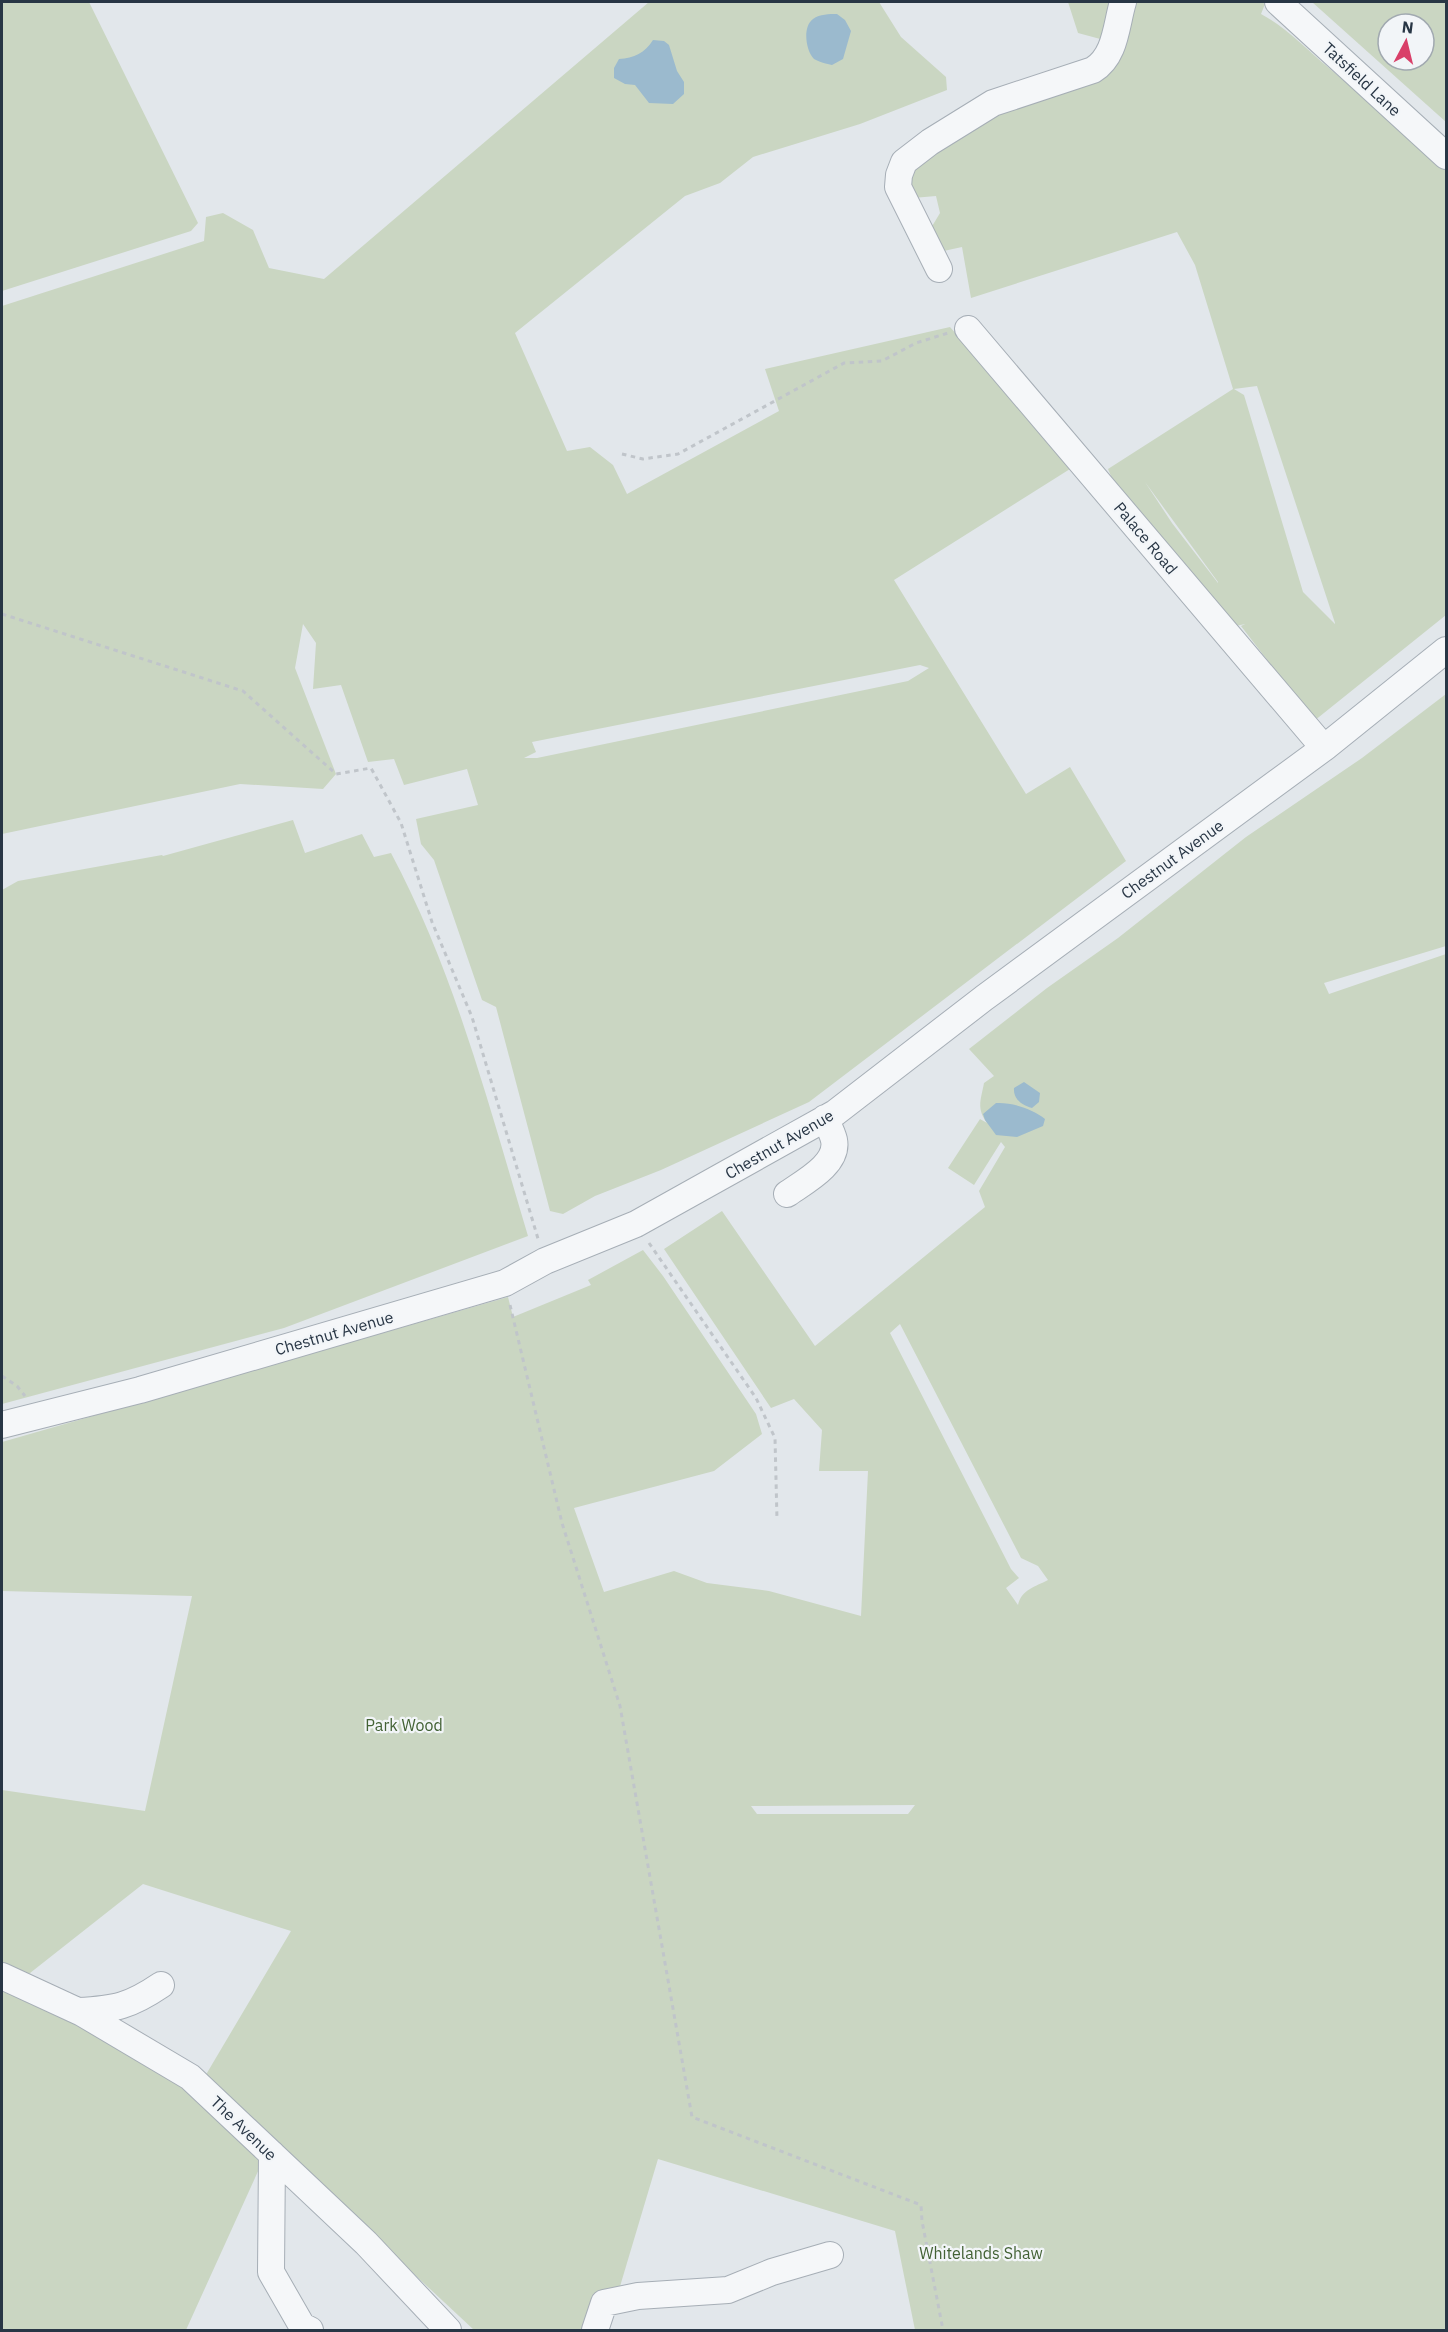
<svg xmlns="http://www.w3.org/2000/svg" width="1448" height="2332" font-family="'IBM Plex Sans',sans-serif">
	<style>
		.green { fill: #cad6c2; fill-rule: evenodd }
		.water { fill: #9bbace }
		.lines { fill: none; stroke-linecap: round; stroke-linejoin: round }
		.minor-casing { stroke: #a6aeb6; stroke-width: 28 }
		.path { stroke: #c0c5ca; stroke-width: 3; stroke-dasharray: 4.5 4.5; stroke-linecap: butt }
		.minor { stroke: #f5f7f9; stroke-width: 26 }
		.labels { text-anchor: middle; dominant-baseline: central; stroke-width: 4.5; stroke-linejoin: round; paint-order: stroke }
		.street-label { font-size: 16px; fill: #283645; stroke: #f2f5f8 }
		.park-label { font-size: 16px; fill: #436235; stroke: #f2f5f8 }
	</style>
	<rect width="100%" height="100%" fill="#e2e7eb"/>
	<!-- green -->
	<path class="green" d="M 2,2 L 89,2 L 198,223 L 191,231 L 2,291 Z
		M 649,2 L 879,2 L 901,37 L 946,77 L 947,90 L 860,124 L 753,157 L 720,183 L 685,196 L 515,333 L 567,451 L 590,447 L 613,465 L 627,494 L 779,411 L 765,369 L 950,327 L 1069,462 L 1070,469 L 894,580 L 1026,794 L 1070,767 L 1126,861 L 809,1102 L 661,1170 L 595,1196 L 563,1214 L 550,1211 L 496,1007 L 482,1000 L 434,860 L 421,844 L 416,819 L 478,805 L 467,769 L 404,785 L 394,759 L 368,762 L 341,685 L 313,689 L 316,643 L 303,624 L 295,668 L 336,774 L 323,789 L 240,784 L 2,834 L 2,306 L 204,241 L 206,217 L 223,213 L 253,230 L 269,268 L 324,279 ZM 920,665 L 929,668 L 908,681 L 537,758 L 524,758 L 536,752 L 532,742 Z
		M 1068,2 L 1110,2 L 1104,40 L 1078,33 Z
		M 1131,2 L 1262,2 L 1265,4 L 1261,14 C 1287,28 1306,49 1329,68 C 1369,102 1408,136 1446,171 L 1446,615 L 1314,721 L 1241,626 L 1245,624 L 1236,626 L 1116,488 L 1108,469 L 1233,389 L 1195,265 L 1177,232 L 971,298 L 962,247 L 939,252 L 931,228 L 940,213 L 936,196 L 913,198 L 906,182 L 910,171 L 1002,108 L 1116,64 ZM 1257,386 L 1335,623 L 1335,624 L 1303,592 L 1244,395 L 1234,389 ZM 1145,482 L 1218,582 L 1218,583 L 1172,523 Z
		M 1312,2 L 1446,2 L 1446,122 ZM 1388,24 L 1424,24 L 1424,60 L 1388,60 Z
		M 1446,694 L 1446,946 L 1324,983 L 1329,994 L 1446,954 L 1446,2330 L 915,2330 L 895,2231 L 658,2159 L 607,2330 L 474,2330 L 204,2078 L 291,1931 L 143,1884 L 25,1977 L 2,1966 L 2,1790 L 145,1811 L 192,1596 L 2,1591 L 2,1442 L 508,1297 L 513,1317 L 591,1285 L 588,1280 L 643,1250 L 663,1276 L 756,1414 L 762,1434 L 714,1471 L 574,1508 L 604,1592 L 674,1571 L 707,1583 L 769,1591 L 861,1616 L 868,1471 L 819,1471 L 822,1430 L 794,1399 L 771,1408 L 664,1249 L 722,1211 L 815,1346 L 985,1207 L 979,1191 L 1005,1147 L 1001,1142 L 974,1185 L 948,1168 L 980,1119 L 987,1123 C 976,1108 981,1100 984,1083 L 994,1076 L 969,1049 L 1047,988 L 1118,938 L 1246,837 L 1362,758 ZM 900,1324 L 1021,1558 L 1038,1566 L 1048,1580 C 1035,1587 1022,1589 1018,1605 L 1006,1588 L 1019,1578 L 1011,1569 L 890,1333 ZM 915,1805 L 908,1814 L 757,1814 L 751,1806 Z
		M 293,820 L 305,853 L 362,834 L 374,857 L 391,853 C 455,973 489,1106 528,1236 L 284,1328 L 2,1404 L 2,890 L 18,881 L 162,855 L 163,856 Z
		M 2,1984 L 178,2075 L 264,2158 L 186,2330 L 2,2330 Z"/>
	<!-- water -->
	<path class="water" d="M 837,14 L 845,20 L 851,31 L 843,59 L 832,65 C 827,64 819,62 814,59 C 806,51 802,27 813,19 C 820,14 829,14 837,14 Z
		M 653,40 L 664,41 L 669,45 L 677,71 L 684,82 L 684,94 L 673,104 L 649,103 L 635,85 L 625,84 L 614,78 L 614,68 L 619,59 C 634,58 645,53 653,40 Z
		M 1024,1082 L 1040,1093 L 1039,1102 L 1032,1108 C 1022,1105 1013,1099 1014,1088 Z
		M 996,1103 C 1012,1102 1033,1109 1045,1119 L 1043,1126 L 1017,1137 L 996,1135 L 985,1120 L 983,1114 Z"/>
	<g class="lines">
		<defs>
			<path id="minor" d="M 1278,2 L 1446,156
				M 939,269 L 898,187 L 899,175 L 904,162 L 930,142 L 993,103 L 1093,70 C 1116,56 1116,25 1123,2
				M 968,329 L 1324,748
				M 787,1194 C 804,1182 839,1164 834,1140 C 832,1132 828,1125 825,1118
				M 2,1425 L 140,1390 L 505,1283 L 545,1261 L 636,1224 L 835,1113 L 984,998 L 1324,748 L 1446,650
				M 2,1976 L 82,2013 L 190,2077 L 366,2243 L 448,2330
				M 78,2011 C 116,2009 130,2006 161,1985
				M 272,2154 L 271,2272 L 302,2326 L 310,2330
				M 595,2330 L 604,2303 L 638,2296 L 728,2290 L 772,2272 L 830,2255"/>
		</defs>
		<!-- minor casing -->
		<use href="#minor" class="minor-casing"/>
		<!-- path -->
		<path class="path" d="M 622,454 L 643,459 L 678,454 L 844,363 L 882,361 L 916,343 L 948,333
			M 2,614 L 243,691 L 336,774 L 371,768 L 401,823 L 432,922 L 472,1017 L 539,1242
			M 649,1243 L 756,1398 L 775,1438 L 777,1520
			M 510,1305 L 562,1523 L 620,1706 L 692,2117 L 921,2205 L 922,2221 L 943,2330
			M 2,1376 L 17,1386 L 25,1396"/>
		<!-- minor -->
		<use href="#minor" class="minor"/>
	</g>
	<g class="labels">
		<!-- street labels -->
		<g class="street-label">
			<text transform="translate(1362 79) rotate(43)">Tatsfield Lane</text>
			<text transform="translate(1146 538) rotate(50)">Palace Road</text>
			<text transform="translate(1172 859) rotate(-36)">Chestnut Avenue</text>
			<text transform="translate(779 1144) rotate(-30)">Chestnut Avenue</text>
			<text transform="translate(334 1333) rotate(-16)">Chestnut Avenue</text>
			<text transform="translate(244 2128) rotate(44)">The Avenue</text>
		</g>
		<!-- park labels -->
		<g class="park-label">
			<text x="404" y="1725">Park Wood</text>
			<text x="981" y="2253">Whitelands Shaw</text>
		</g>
	</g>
	<!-- border -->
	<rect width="1448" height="2332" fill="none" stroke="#283645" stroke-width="6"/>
	<!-- north arrow -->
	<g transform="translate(1406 42) rotate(7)"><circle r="28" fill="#f2f5f8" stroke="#a1a9b0" stroke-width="1.5"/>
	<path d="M0-4.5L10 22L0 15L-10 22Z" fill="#d93f69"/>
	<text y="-9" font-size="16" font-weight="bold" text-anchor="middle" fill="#283645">N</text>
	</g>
</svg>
